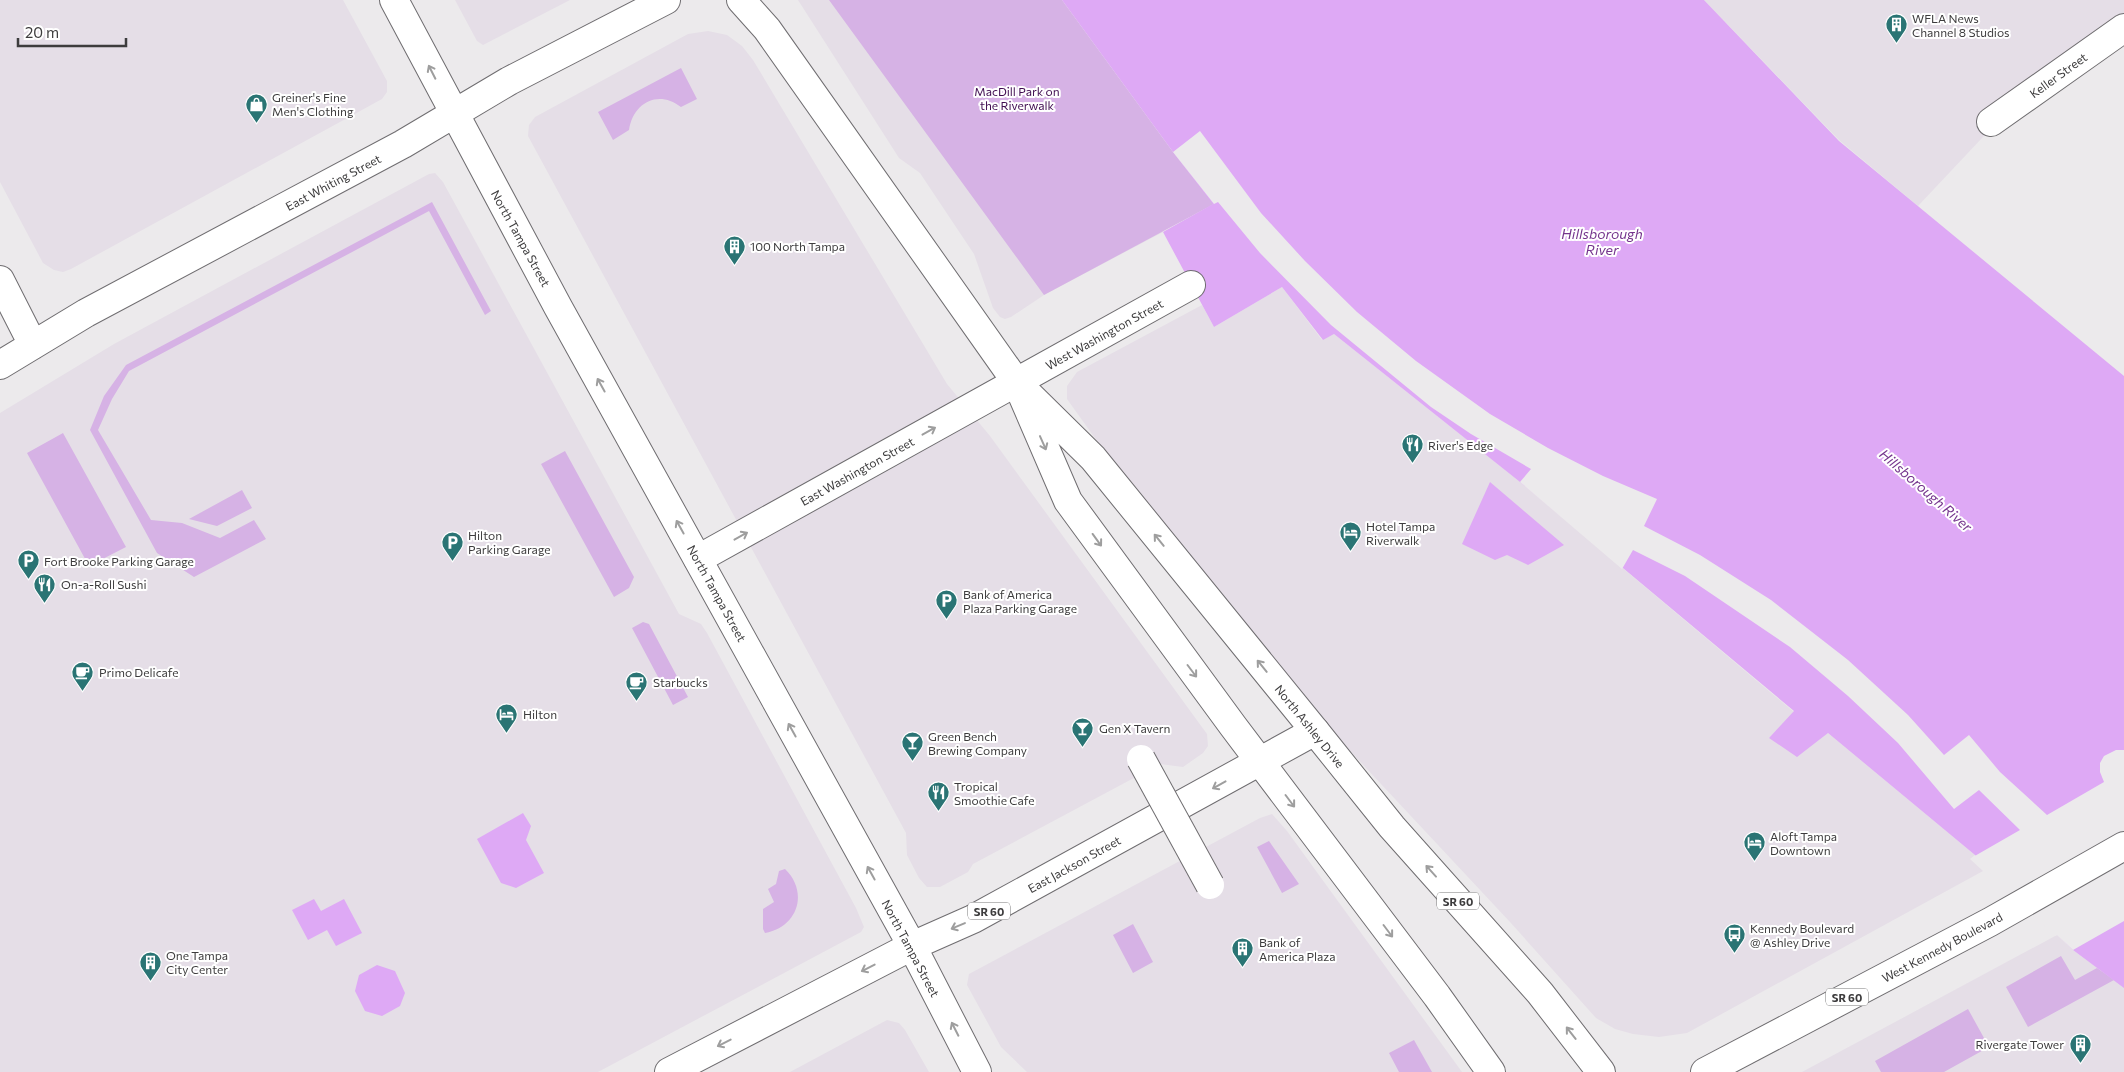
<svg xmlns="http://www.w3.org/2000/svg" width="2124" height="1072" font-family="Commissioner,sans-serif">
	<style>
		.built { fill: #e5dee7 }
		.green { fill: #d6b2e5 }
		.water { fill: #dea9f5 }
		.pier { fill: #eceaec }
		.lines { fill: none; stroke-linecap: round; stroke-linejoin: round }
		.street-casing { stroke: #6f6d70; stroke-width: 30 }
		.secondary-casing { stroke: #6f6d70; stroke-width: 30 }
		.primary-casing { stroke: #6f6d70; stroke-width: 30 }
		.street { stroke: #fff; stroke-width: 28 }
		.secondary { stroke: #fff; stroke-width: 28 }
		.primary { stroke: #fff; stroke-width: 28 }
		.street-bridge-casing { stroke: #6f6d70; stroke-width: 30; stroke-linecap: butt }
		.street-bridge { stroke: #fff; stroke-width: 28 }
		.oneway { stroke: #9e9e9e }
		.labels { text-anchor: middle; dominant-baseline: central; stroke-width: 4; stroke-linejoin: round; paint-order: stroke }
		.shield { fill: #fff; stroke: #777677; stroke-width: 1 }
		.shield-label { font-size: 11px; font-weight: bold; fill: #3d3c3d }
		.poi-label { font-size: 12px; fill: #3d3c3d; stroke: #fff; text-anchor: start }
		.street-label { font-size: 12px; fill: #3d3c3d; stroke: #fff }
		.park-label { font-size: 12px; fill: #3f0c50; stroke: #fff }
		.water-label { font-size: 14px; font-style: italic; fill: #75358d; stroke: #fff }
	</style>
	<rect width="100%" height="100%" fill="#eceaec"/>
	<!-- built -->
	<path class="built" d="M 0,0 L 343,0 L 387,81 L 387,92 L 382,99 L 71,269 L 63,272 L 54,270 L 43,263 L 0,182 Z
		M 455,0 L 570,0 L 483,45 L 477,41 Z
		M 798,0 L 1062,0 L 1163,232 L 1044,295 L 1011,317 L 1005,319 L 1000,317 L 993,308 L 974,254 L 920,173 L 899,158 Z
		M 1704,0 L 2124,0 L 2124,32 L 2014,104 L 1918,206 L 1839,140 Z
		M 708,31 L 727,35 L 742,46 L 753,60 L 947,384 L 990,436 L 1207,734 L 1208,746 L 1203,753 L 1183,767 L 1160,764 L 973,864 L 968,872 L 940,887 L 927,887 L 919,878 L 907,855 L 906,833 L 528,136 L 529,125 L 535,117 L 688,34 Z
		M 435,173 L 443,182 L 679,614 L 701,624 L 707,633 L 856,908 L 864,927 L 861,932 L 598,1072 L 0,1072 L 0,413 L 114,344 L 429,174 Z
		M 1282,287 L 1322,340 L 1334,334 L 1520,482 L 1794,712 L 1769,738 L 1828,733 L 1975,855 L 1970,859 L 1983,871 L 1687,1033 L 1659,1037 L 1633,1034 L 1615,1029 L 1596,1018 L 1510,922 L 1295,692 L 1183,561 L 1067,399 L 1067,386 L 1077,372 L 1202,305 L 1214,327 Z
		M 1272,814 L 1287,831 L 1462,1072 L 1027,1072 L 1001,1047 L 967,985 L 969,974 L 1260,818 Z
		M 2057,935 L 2073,950 L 2124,987 L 2124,1072 L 1802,1072 Z
		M 887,1020 L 899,1023 L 905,1030 L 929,1072 L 790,1072 Z"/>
	<!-- green -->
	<path class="green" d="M 829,0 L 1062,0 L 1173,152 L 1214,204 L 1044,295 Z
		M 681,68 L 697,99 L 681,107 C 658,89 633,103 629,130 L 613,140 L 598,112 Z
		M 432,202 L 491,311 L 485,315 L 429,211 L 129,371 L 112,399 L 98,430 L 151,520 L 182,523 L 220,538 L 254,520 L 266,539 L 194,577 L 157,553 L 90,430 L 104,396 L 126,365 Z
		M 63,433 L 126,547 L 89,566 L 27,453 Z
		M 565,451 L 634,577 L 629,588 L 614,597 L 541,464 Z
		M 242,490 L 252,508 L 217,526 L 189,519 Z
		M 643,622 L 649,624 L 688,697 L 673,705 L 632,628 Z
		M 1269,841 L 1299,884 L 1282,893 L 1257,847 Z
		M 785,869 C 809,892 798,927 765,933 L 763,929 L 763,909 L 774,902 L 768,889 L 776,884 L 779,871 Z
		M 1133,924 L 1153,962 L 1133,973 L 1113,935 Z
		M 2061,956 L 2075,980 L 2097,968 L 2114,980 L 2028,1027 L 2006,987 Z
		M 1968,1009 L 1989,1047 L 1944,1072 L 1881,1072 L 1875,1061 Z
		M 1414,1040 L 1432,1072 L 1399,1072 L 1389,1053 Z"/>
	<!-- water -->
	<path class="water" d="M 1062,0 L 1704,0 L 1839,141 L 2124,376 L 2124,988 L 2073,950 L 1975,855 L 1828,733 L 1797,757 L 1769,738 L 1794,711 L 1520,482 L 1334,334 L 1323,340 L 1282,287 L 1214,327 L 1163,232 L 1213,204 L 1173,152 Z
		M 1490,482 L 1564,545 L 1528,565 L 1507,555 L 1495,560 L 1462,544 Z
		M 523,813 L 531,826 L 526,840 L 544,873 L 516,888 L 501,883 L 477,839 Z
		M 314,899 L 321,911 L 344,899 L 362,933 L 336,946 L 327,930 L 308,940 L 292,910 Z
		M 377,965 L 395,971 L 405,993 L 400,1006 L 382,1016 L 365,1011 L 355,991 L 359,975 Z"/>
	<!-- pier -->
	<path class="pier" d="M 1200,131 L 1261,213 L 1305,261 L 1357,312 L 1416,361 L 1490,414 L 1548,448 L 1603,476 L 1657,499 L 1644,526 L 1700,555 L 1771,600 L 1848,660 L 1908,715 L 1944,755 L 1969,735 L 2000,772 L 2047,815 L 2104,782 L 2100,772 L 2100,763 L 2104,756 L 2116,750 L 2124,750 L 2124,921 L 2073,950 L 2057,935 L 2055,936 L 1973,857 L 2020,830 L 1979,790 L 1954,809 L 1898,743 L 1848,696 L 1790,647 L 1685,576 L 1633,550 L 1622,569 L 1520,482 L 1531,469 L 1471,434 L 1431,407 L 1331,325 L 1260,253 L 1218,202 L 1214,204 L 1173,152 Z"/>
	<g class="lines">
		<defs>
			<path id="street" d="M 1991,122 L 2124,28
				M 698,559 L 1191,285"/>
			<path id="secondary" d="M 741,0 L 767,29 L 1017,383 L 1068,501 L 1233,726 L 1437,996 L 1491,1072
				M 0,280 L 33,345
				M 0,365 L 86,313 L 403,144 L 509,81 L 666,0
				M 1027,393 L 1093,458 L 1315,731"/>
			<path id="primary" d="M 394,0 L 558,307 L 912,946 L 977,1072
				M 669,1072 L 912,946 L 973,919 L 1315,731 L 1392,827 L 1540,993 L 1601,1072
				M 1705,1072 L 1990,922 L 2124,846"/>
		</defs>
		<!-- street casing -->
		<use href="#street" class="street-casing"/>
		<!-- secondary casing -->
		<use href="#secondary" class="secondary-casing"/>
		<!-- primary casing -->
		<use href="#primary" class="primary-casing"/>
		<!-- street -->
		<use href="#street" class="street"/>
		<!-- secondary -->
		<use href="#secondary" class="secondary"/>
		<!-- primary -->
		<use href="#primary" class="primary"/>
		<defs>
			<path id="street-bridge" d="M 1141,759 L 1210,885"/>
		</defs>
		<!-- street-bridge casing -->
		<use href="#street-bridge" class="street-bridge-casing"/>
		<!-- street-bridge -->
		<use href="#street-bridge" class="street-bridge"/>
	</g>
	<!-- one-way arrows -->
	<defs><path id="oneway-shaft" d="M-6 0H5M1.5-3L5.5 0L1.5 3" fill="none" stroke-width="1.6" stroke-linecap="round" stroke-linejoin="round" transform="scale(1.25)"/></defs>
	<g class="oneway">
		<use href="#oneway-shaft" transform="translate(432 72) rotate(-117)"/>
		<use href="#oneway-shaft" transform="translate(601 385) rotate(-119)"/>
		<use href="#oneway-shaft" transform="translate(929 431) rotate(-29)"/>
		<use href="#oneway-shaft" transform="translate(1043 443) rotate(66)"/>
		<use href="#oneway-shaft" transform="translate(680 527) rotate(-119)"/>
		<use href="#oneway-shaft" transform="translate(741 536) rotate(-29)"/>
		<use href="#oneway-shaft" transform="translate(1097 540) rotate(54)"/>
		<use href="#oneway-shaft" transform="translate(1159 540) rotate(-129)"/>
		<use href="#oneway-shaft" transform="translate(1262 666) rotate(-129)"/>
		<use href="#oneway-shaft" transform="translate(1192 671) rotate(53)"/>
		<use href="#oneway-shaft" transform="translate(792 730) rotate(-119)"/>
		<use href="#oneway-shaft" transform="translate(1219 785) rotate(151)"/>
		<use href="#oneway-shaft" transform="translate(1290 801) rotate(53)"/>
		<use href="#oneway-shaft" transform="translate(1431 871) rotate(-132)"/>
		<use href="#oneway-shaft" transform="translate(871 873) rotate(-119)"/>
		<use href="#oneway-shaft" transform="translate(958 926) rotate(157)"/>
		<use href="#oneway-shaft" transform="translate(1388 931) rotate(53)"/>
		<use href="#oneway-shaft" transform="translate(868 968) rotate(153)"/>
		<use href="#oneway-shaft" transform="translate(955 1029) rotate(-117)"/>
		<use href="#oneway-shaft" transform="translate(1571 1033) rotate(-128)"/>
		<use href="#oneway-shaft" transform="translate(724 1043) rotate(153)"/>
	</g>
	<!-- icons -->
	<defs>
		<symbol id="building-pin" viewBox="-11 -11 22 30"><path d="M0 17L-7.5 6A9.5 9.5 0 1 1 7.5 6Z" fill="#2a7474" stroke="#fff"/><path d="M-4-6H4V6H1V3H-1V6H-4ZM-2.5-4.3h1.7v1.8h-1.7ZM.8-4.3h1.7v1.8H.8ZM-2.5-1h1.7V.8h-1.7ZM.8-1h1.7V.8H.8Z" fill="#fff"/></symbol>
		<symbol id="shop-pin" viewBox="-11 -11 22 30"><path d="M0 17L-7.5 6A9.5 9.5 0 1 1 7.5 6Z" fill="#2a7474" stroke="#fff"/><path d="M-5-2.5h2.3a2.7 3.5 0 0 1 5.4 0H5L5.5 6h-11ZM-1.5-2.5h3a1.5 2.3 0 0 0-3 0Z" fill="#fff"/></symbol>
		<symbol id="restaurant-pin" viewBox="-11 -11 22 30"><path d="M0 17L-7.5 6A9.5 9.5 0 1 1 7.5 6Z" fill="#2a7474" stroke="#fff"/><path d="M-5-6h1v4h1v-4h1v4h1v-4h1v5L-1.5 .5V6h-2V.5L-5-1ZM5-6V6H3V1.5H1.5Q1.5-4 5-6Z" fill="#fff"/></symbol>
		<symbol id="hotel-pin" viewBox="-11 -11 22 30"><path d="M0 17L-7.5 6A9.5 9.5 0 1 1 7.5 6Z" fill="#2a7474" stroke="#fff"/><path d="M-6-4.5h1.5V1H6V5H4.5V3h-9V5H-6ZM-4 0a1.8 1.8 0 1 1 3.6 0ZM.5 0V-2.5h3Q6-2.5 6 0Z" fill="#fff"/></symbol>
		<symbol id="parking-pin" viewBox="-11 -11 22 30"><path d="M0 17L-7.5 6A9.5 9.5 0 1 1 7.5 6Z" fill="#2a7474" stroke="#fff"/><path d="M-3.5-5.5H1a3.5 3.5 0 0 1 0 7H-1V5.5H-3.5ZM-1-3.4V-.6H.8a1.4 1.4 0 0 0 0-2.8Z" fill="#fff"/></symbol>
		<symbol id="cafe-pin" viewBox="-11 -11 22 30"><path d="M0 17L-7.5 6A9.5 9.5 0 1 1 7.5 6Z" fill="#2a7474" stroke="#fff"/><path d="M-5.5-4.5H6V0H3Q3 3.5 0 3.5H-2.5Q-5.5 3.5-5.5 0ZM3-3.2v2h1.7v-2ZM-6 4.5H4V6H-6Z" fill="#fff"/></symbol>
		<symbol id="bar-pin" viewBox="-11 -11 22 30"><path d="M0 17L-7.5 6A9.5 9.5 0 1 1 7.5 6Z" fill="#2a7474" stroke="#fff"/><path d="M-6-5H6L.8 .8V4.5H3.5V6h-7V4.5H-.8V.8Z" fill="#fff"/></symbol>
		<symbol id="bus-pin" viewBox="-11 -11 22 30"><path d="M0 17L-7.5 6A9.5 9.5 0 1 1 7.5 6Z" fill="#2a7474" stroke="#fff"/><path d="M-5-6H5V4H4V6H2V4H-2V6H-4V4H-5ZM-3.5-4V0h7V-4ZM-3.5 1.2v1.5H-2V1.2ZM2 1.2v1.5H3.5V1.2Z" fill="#fff"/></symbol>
	</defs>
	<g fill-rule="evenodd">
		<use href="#building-pin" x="1884" y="12" width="25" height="34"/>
		<use href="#shop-pin" x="244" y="92" width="25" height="34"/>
		<use href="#building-pin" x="722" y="234" width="25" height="34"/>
		<use href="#restaurant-pin" x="1400" y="432" width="25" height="34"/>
		<use href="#hotel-pin" x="1338" y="520" width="25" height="34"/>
		<use href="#parking-pin" x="440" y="530" width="25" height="34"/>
		<use href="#parking-pin" x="16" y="548" width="25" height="34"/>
		<use href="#restaurant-pin" x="32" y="572" width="25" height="34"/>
		<use href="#parking-pin" x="934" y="588" width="25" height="34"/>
		<use href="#cafe-pin" x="70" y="660" width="25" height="34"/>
		<use href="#cafe-pin" x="624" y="670" width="25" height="34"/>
		<use href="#hotel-pin" x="494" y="702" width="25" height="34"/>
		<use href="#bar-pin" x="1070" y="716" width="25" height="34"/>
		<use href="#bar-pin" x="900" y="730" width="25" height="34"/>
		<use href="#restaurant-pin" x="926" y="780" width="25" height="34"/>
		<use href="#hotel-pin" x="1742" y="830" width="25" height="34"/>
		<use href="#bus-pin" x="1722" y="922" width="25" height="34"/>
		<use href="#building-pin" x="1230" y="936" width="25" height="34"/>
		<use href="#building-pin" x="138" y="950" width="25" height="34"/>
		<use href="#building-pin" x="2068" y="1032" width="25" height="34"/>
	</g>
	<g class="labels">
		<!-- shield labels -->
		<g class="shield">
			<rect x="1437" y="892.5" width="42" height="17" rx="4"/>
			<rect x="968" y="902.5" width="42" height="17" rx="4"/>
			<rect x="1826" y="988.5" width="42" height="17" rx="4"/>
		</g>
		<g class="shield-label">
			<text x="1458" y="901">SR 60</text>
			<text x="989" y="911">SR 60</text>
			<text x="1847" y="997">SR 60</text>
		</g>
		<!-- poi labels -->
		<g class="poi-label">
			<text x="1912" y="18">WFLA News<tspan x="1912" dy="14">Channel 8 Studios</tspan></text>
			<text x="272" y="97">Greiner's Fine<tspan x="272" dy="14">Men's Clothing</tspan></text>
			<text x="750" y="246">100 North Tampa</text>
			<text x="1428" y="445">River's Edge</text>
			<text x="1366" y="526">Hotel Tampa<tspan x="1366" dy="14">Riverwalk</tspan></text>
			<text x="468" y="535">Hilton<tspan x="468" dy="14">Parking Garage</tspan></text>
			<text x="44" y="561">Fort Brooke Parking Garage</text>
			<text x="61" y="584">On-a-Roll Sushi</text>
			<text x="963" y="594">Bank of America<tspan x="963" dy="14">Plaza Parking Garage</tspan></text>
			<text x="99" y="672">Primo Delicafe</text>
			<text x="653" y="682">Starbucks</text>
			<text x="523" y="714">Hilton</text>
			<text x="1099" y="728">Gen X Tavern</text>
			<text x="928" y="736">Green Bench<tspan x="928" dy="14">Brewing Company</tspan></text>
			<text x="954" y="786">Tropical<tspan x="954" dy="14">Smoothie Cafe</tspan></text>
			<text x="1770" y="836">Aloft Tampa<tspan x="1770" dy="14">Downtown</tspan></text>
			<text x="1750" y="928">Kennedy Boulevard<tspan x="1750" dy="14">@ Ashley Drive</tspan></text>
			<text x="1259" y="942">Bank of<tspan x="1259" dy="14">America Plaza</tspan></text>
			<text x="166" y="955">One Tampa<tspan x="166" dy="14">City Center</tspan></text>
			<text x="2064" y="1044" text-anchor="end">Rivergate Tower</text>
		</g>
		<!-- street labels -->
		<g class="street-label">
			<text transform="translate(2058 75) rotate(-36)">Keller Street</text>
			<text transform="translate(333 182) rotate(-28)">East Whiting Street</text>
			<text transform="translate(521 238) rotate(61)">North Tampa Street</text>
			<text transform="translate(1104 334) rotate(-29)">West Washington Street</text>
			<text transform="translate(857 471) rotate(-29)">East Washington Street</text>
			<text transform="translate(717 593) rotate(61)">North Tampa Street</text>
			<text transform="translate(1310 726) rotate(51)">North Ashley Drive</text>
			<text transform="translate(1074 864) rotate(-29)">East Jackson Street</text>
			<text transform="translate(1942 947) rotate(-28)">West Kennedy Boulevard</text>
			<text transform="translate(911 948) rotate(62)">North Tampa Street</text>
		</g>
		<!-- park labels -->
		<g class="park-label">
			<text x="1017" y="91">MacDill Park on<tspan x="1017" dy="14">the Riverwalk</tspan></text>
		</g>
		<!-- water labels -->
		<g class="water-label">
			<text x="1602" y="233">Hillsborough<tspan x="1602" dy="16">River</tspan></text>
			<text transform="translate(1926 490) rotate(41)">Hillsborough River</text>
		</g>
	</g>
	<!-- scale -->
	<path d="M18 38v8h108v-8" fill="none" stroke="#3d3c3d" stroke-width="2.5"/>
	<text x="25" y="38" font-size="15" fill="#3d3c3d" stroke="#ffffff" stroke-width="4" paint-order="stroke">20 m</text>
</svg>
